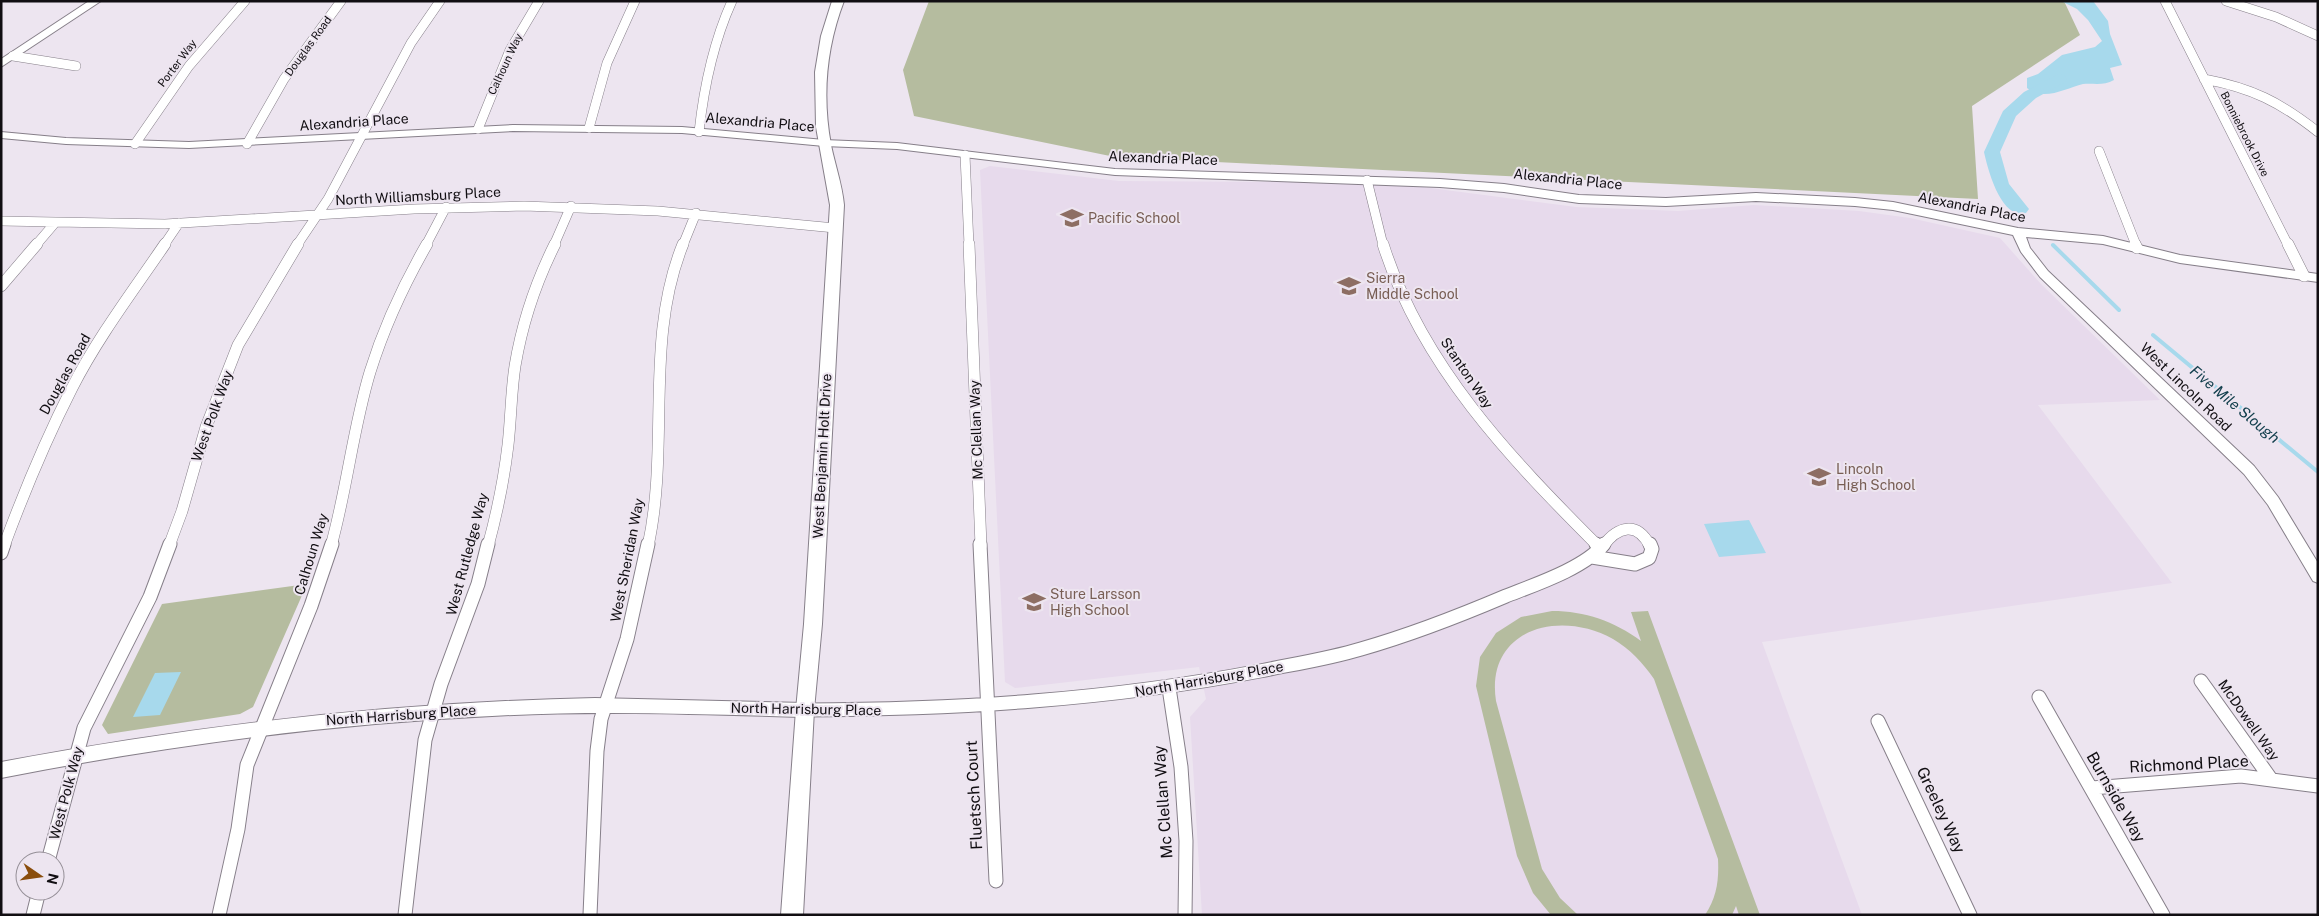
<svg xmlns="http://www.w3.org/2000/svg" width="2319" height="916" font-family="'Public Sans',sans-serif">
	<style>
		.built { fill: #e7daec }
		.green { fill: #b5bc9f }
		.water { fill: #a7d9ec }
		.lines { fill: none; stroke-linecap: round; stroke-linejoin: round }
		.stream { stroke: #a7d9ec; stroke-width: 4 }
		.river { fill: #a7d9ec; fill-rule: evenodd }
		.minor-far2-casing { stroke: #867f89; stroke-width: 10 }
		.minor-far1-casing { stroke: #867f89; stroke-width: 12 }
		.minor-casing { stroke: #867f89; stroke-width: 15 }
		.tertiary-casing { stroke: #867f89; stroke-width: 2 }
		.secondary-casing { stroke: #867f89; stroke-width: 2 }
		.minor-far2 { stroke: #fff; stroke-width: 9 }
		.minor-far1 { stroke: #fff; stroke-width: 11 }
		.minor { stroke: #fff; stroke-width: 13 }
		.tertiary { fill: #fff; fill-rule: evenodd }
		.secondary { fill: #fff; fill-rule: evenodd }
		.labels { text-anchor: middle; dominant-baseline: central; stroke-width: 4; stroke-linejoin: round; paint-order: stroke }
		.far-street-label { font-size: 11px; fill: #110e12; stroke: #ede5f0 }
		.street-label { font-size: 14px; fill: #110e12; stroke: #ede5f0 }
		.education-label { font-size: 14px; fill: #785e54; stroke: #ede5f0; text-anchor: start }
		.water-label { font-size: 15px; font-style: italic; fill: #14404e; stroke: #ede5f0 }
		.near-street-label { font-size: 16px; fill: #110e12; stroke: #ede5f0 }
	</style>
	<rect width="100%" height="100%" fill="#ede5f0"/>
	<!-- built -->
	<path class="built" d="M 990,166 L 1119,181 L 1392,183 L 1576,207 L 1678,211 L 1754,205 L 1859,211 L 1910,218 L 2000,238 L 2041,284 L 2160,400 L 2038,405 L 2172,583 L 1762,642 L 1862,915 L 1202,915 L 1190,717 L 1206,699 L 1199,667 L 1015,688 L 1005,682 L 980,170 Z"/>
	<!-- green -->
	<path class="green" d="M 929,1 L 2064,1 L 2080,35 L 1972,106 L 1978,199 L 1115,157 L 914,116 L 903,70 Z
		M 307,584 L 253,707 L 240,714 L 108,734 L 102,725 L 162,604 Z
		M 1552,611 C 1585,611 1614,621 1641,641 L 1631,612 L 1648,611 L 1760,915 L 1739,915 L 1736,906 L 1732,915 L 1705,915 C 1717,897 1719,880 1718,859 L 1654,679 C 1643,663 1630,649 1613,639 C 1559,609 1485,629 1496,701 L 1542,869 L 1560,898 L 1578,915 L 1551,915 L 1533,893 L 1517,856 L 1476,686 L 1480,657 L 1496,633 L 1521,617 Z"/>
	<!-- water -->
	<path class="water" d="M 2061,1 L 2093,1 L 2108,21 L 2110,34 L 2122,65 L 2110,68 L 2114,80 C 2104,86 2094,83 2083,84 C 2066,88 2044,102 2027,88 L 2027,78 L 2038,74 L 2062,55 L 2095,47 L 2102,41 L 2088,20 L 2077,9 Z
		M 1749,520 L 1766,553 L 1719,557 L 1704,524 Z
		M 181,672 L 160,715 L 133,717 L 155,673 Z"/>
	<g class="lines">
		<!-- stream -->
		<path class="stream" d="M 2053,245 L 2119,310
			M 2153,335 L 2318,472"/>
		<!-- river -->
		<path class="river" d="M 2059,74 L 2065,76 L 2067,79 L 2065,82 L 2036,98 L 2016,116 L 2000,152 L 2009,184 L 2029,209 L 2026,213 C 2001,220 1988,170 1984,152 L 2003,111 L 2024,92 Z"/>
		<defs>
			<path id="minor-far2" d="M 2165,1 L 2288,245
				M 2226,1 L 2276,17 L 2318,36
				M 13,56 L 76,66
				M 2204,79 C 2252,88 2280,102 2318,132
				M 589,128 L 607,63 L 635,1
				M 478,129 L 510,50 L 539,1
				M 699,132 C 704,86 713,43 732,1
				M 135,144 L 189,66 L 245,1
				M 247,144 L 284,79 L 341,1
				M 2099,151 L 2136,245
				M 965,155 L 969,245
				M 1367,180 L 1383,245
				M 1,221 L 165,224 L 414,209 L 524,206 L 658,211 L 835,228
				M 36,245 L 54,224
				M 164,245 L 179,223
				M 297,245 L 328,199 L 411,43 L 440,1
				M 426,245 L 446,207
				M 554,245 L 571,206
				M 683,245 L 696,213"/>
			<path id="minor-far1" d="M 969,244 L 981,546
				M 1383,244 C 1421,365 1510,458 1598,546
				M 2135,244 L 2137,248
				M 2288,244 L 2304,276
				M 1,286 L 37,244
				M 4,546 C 24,492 46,439 72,388 C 98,337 133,291 165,244
				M 169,546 L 182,511 L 206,427 L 238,345 L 298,244
				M 331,546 C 347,489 353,428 370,372 C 384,327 404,284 427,244
				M 488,546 C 497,513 504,479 508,445 C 511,419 511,392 515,366 C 522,324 536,282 555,244
				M 648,546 C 670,446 644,340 683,244
				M 1603,546 C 1618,526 1637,521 1650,546"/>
			<path id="minor" d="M 980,544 L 996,881
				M 1596,544 L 1600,548
				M 1,553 L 4,544
				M 1592,557 L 1635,564 L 1649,558 L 1652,549 L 1650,544
				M 2201,681 L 2271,779
				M 1169,688 L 1181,767 L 1186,841 L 1185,915
				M 2039,697 L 2163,915
				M 805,710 C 958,709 1109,700 1260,671 C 1294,664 1328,659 1361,649 C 1410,635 1459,616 1506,596 C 1534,585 1585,568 1604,544
				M 1878,721 L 1970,915
				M 2092,788 L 2241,776 L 2318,786
				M 48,861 L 84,728 L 150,597 L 170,544
				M 33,915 L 39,891
				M 219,915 L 238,829 L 247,765 L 311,606 L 332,544
				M 405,915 L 425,740 L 441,684 L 478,584 L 488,544
				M 590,915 L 597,751 L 601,719 L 627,639 L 648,544"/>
			<path id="tertiary" d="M 89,1 L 101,1 L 1,67 L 1,59 Z
				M 513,125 L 682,127 L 824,140 L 897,143 L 1115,169 L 1440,179 L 1504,184 L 1579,195 L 1666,198 L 1756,193 L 1855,198 L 1893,202 L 2018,228 L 2103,236 L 2180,255 L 2318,274 L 2318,282 L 2180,263 L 2103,244 L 2026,237 L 2030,248 L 2048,271 L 2254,466 L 2278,497 L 2318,563 L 2318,583 L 2313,581 L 2268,505 L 2244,474 L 2040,277 L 2021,252 L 2013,235 L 1893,210 L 1855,206 L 1756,201 L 1666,206 L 1579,203 L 1504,192 L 1440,187 L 1115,175 L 897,149 L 824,146 L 682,133 L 513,131 L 189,148 L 66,144 L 1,138 L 1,132 L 66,138 L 189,142 Z
				M 595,698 L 805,703 L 811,705 L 813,710 L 811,715 L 805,717 C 701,714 597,710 492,716 C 327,724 164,746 1,778 L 1,762 C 198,725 395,702 595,698 Z"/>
			<path id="secondary" d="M 832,1 L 844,1 C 826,48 822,96 831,145 C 835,165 842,184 844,205 L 822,624 L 814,710 L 803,915 L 781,915 L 796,710 L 804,624 L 830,205 L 816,127 L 815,72 L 821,36 Z"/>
		</defs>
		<!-- minor-far2 casing -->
		<use href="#minor-far2" class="minor-far2-casing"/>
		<!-- minor-far1 casing -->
		<use href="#minor-far1" class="minor-far1-casing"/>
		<!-- minor casing -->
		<use href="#minor" class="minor-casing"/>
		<!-- tertiary casing -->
		<use href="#tertiary" class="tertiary-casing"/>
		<!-- secondary casing -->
		<use href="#secondary" class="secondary-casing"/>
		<!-- minor-far2 -->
		<use href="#minor-far2" class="minor-far2"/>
		<!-- minor-far1 -->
		<use href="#minor-far1" class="minor-far1"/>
		<!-- minor -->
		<use href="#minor" class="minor"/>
		<!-- tertiary -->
		<use href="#tertiary" class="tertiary"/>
		<!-- secondary -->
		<use href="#secondary" class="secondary"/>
	</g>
	<!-- icons -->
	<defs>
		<symbol id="school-bare" viewBox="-9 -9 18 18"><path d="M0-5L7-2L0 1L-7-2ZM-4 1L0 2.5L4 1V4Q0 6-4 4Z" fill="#8d6e63" stroke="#ede5f0" stroke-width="2.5" paint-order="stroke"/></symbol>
	</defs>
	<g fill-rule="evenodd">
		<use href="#school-bare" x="1056" y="202" width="32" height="32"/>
		<use href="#school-bare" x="1333" y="270" width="32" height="32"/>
		<use href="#school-bare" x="1803" y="461" width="32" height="32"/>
		<use href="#school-bare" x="1018" y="586" width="32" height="32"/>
	</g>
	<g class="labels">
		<!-- far-street labels -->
		<g class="far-street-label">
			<text transform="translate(308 46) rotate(-54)">Douglas Road</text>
			<text transform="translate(177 63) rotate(-53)">Porter Way</text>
			<text transform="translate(505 64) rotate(-65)">Calhoun Way</text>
			<text transform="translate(2245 134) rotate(63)">Bonniebrook Drive</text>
		</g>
		<!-- street labels -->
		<g class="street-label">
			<text transform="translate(354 122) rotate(-4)">Alexandria Place</text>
			<text transform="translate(760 122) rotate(5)">Alexandria Place</text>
			<text transform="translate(1163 158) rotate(2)">Alexandria Place</text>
			<text transform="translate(1568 179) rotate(6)">Alexandria Place</text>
			<text transform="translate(418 196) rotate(-3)">North Williamsburg Place</text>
			<text transform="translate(1972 207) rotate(11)">Alexandria Place</text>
			<text transform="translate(1467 373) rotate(56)">Stanton Way</text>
			<text transform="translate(65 374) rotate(-61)">Douglas Road</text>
			<text transform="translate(2186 387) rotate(44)">West Lincoln Road</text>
			<text transform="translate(212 416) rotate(-70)">West Polk Way</text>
			<text transform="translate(976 430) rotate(-92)">Mc Clellan Way</text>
			<text transform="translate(822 456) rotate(-87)">West Benjamin Holt Drive</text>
			<text transform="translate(311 554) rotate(-73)">Calhoun Way</text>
			<text transform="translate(467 554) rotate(-75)">West Rutledge Way</text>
			<text transform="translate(627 560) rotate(-79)">West Sheridan Way</text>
			<text transform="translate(1209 679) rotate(-10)">North Harrisburg Place</text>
			<text transform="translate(806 709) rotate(1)">North Harrisburg Place</text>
			<text transform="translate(401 715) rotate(-4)">North Harrisburg Place</text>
			<text transform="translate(2249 720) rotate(55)">McDowell Way</text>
			<text transform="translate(66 793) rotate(-75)">West Polk Way</text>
		</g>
		<!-- education labels -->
		<g class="education-label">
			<text x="1088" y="218">Pacific School</text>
			<text x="1366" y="278">Sierra<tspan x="1366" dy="16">Middle School</tspan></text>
			<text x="1836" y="469">Lincoln<tspan x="1836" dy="16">High School</tspan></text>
			<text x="1050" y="594">Sture Larsson<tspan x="1050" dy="16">High School</tspan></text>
		</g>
		<!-- water labels -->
		<g class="water-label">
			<text transform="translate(2235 404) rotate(40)">Five Mile Slough</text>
		</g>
		<!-- near-street labels -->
		<g class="near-street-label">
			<text transform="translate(2189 764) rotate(-3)">Richmond Place</text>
			<text transform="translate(974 795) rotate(-93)">Fluetsch Court</text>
			<text transform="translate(2116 797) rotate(60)">Burnside Way</text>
			<text transform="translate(1163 802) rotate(-94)">Mc Clellan Way</text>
			<text transform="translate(1941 810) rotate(65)">Greeley Way</text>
		</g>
	</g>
	<!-- border -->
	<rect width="2319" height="916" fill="none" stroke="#110e12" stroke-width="5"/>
	<!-- north arrow -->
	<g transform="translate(40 876) rotate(103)"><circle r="24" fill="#ede5f0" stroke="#958f97"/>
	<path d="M0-4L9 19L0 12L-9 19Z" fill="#8a4d0c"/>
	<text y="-8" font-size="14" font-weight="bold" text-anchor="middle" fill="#110e12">N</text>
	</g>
</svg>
